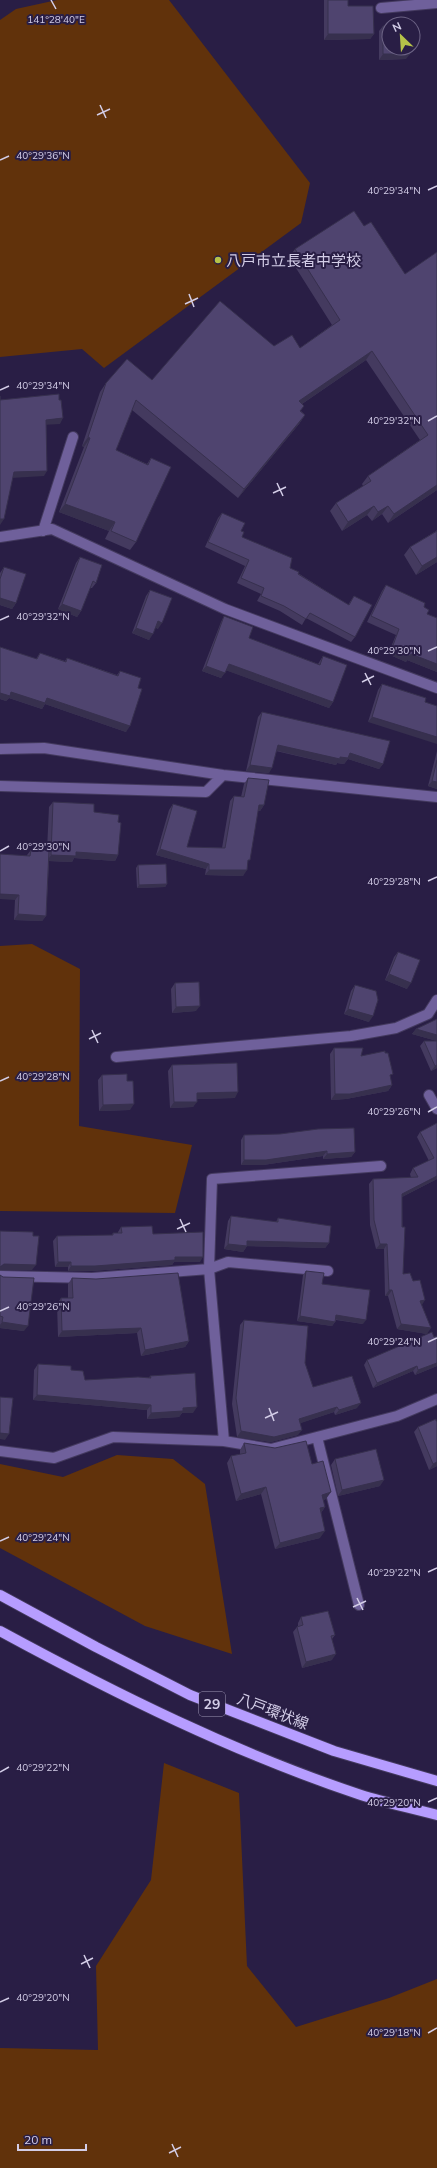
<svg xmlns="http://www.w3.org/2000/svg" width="437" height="2168" font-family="Mulish,'Noto Sans JP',sans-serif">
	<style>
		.green { fill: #61320b }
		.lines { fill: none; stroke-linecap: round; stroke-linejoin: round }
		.minor-casing { stroke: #443a5f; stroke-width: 12 }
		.major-casing { stroke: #443a5f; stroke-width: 12 }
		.minor { stroke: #6f609b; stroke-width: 10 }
		.major { stroke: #b69dff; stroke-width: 10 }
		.wall { fill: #443a5f }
		.shaded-wall { fill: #37304e }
		.building { fill: #4f446f; stroke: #37304e }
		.ticks { fill: none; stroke: #d3cde7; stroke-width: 1.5 }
		.poi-dot { fill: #b5c249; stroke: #291e45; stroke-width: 1.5 }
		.labels { text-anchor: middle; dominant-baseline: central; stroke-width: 4; stroke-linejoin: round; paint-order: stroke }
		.shield { fill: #291e45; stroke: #a098b6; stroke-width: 1 }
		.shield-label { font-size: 14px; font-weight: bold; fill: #d3cde7 }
		.poi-label { font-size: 15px; fill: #d3cde7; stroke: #291e45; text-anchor: start }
		.street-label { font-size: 15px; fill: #d3cde7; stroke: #291e45 }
		.ticks-label { font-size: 10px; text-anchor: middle; fill: #d3cde7; stroke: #291e45; stroke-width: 4; stroke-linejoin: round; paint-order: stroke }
	</style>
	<rect width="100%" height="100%" fill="#291e45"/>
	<!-- green -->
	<path class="green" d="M 57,0 L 169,0 L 310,183 L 301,223 L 104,368 L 82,349 L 0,357 L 0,20 L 16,9 Z
		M 32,944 L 80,969 L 79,1126 L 192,1145 L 175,1213 L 0,1211 L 0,946 Z
		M 117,1455 L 173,1459 L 205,1484 L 232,1654 L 145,1626 L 0,1548 L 0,1464 L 63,1477 Z
		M 164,1763 L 239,1793 L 247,1966 L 296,2027 L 389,1998 L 437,1979 L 437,2168 L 0,2168 L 0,2048 L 98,2050 L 96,1966 L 151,1880 Z"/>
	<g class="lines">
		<defs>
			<path id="minor" d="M 381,8 L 437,3
				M 43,531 L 73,437
				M 0,537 L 52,529 L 225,609 L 437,688
				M 0,749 L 44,748 L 223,775 L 437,797
				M 0,786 L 206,792 L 223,775
				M 116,1057 L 351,1036 L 396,1028 L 428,1014 L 437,1000
				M 429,1095 L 437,1109
				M 0,1276 L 92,1278 L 209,1269 L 228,1262 L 328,1271
				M 317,1437 L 359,1605
				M 224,1441 L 209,1269 L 212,1179 L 381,1166
				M 0,1451 L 54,1458 L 113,1437 L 224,1441 L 271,1449 L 397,1416 L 437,1399"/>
			<path id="major" d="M 0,1595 L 96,1647 L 190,1695 L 334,1751 L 437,1781
				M 0,1631 C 116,1694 235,1753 361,1795 C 386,1803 412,1808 437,1815"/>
		</defs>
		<!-- minor casing -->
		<use href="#minor" class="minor-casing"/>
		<!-- major casing -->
		<use href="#major" class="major-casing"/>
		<!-- minor -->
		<use href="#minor" class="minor"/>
		<!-- major -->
		<use href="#major" class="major"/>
	</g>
	<!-- wall -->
	<path class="wall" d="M 324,0 L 348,0 L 348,6 L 374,34 L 370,39 L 324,40 Z
		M 383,26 L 406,59 L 379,60 L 379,31 Z
		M 364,226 L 405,274 L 437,252 L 437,490 L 388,523 L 382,514 L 372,521 L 367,515 L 342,531 L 330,511 L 336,503 L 363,486 L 362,484 L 368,476 L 420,440 L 366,360 L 302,404 L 301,411 L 305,415 L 299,424 L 238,498 L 132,410 L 116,450 L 147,464 L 151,458 L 136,542 L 130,550 L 105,539 L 109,531 L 59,512 L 84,447 L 82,446 L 100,392 L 106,383 L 152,380 L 274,346 L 300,348 L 332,325 L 289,257 L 295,249 Z
		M 222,513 L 241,531 L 242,537 L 290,568 L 348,605 L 354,596 L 355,637 L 351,642 L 306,618 L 302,625 L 280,611 L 257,601 L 261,594 L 237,583 L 245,566 L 205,547 L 218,518 Z
		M 437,530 L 437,562 L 416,575 L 404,555 L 410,547 L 436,531 Z
		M 80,557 L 96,583 L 92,588 L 90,588 L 81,611 L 77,617 L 58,609 L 76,563 Z
		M 4,567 L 16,603 L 12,609 L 0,605 L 0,573 Z
		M 386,585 L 424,607 L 427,614 L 437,618 L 437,672 L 407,660 L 406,662 L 388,654 L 396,635 L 367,622 L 382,591 Z
		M 150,590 L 158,629 L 155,627 L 149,640 L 132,633 L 146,596 Z
		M 224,616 L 249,638 L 318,664 L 323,656 L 333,702 L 329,708 L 226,670 L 221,678 L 202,671 L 221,622 Z
		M 0,647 L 36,659 L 40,653 L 65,661 L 67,658 L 117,675 L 120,671 L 138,688 L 126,732 L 45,704 L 42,709 L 9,698 L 6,701 L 0,699 Z
		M 382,684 L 426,698 L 368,722 L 378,690 Z
		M 262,712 L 383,764 L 379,769 L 348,759 L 344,764 L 337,763 L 336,765 L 276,751 L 269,773 L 246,771 L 258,717 Z
		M 437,751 L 437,789 L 428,786 Z
		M 248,778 L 264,805 L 260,811 L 258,811 L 247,863 L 243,876 L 205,875 L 206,869 L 156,855 L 169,810 L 173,804 L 187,847 L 222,848 L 230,801 L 234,796 L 241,797 L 244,784 Z
		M 53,802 L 94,812 L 118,822 L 118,855 L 115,861 L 74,858 L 72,862 L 49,861 L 46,916 L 42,921 L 14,920 L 15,900 L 27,855 L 31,850 L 47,850 L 49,807 Z
		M 138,865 L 167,884 L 165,887 L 137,888 L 136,868 Z
		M 398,952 L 407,989 L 385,980 L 394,957 Z
		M 175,983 L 196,1011 L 172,1013 L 171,989 Z
		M 355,985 L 369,1022 L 344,1014 L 351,991 Z
		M 437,1019 L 437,1068 L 431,1071 L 420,1046 L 424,1041 L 437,1041 L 412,1034 L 416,1029 Z
		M 334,1048 L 361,1056 L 390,1078 L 392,1085 L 388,1091 L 346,1099 L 331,1100 L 330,1054 Z
		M 172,1065 L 235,1098 L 197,1099 L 193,1107 L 170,1108 L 168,1071 Z
		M 102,1075 L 127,1081 L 130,1110 L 99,1111 L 98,1080 Z
		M 437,1123 L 437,1179 L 402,1197 L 403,1274 L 413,1281 L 422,1305 L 427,1334 L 397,1329 L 388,1296 L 385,1296 L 384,1249 L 376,1249 L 370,1225 L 369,1184 L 373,1179 L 411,1178 L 410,1174 L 413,1168 L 429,1161 L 417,1137 L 420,1132 Z
		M 244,1135 L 355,1152 L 351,1157 L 323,1159 L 323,1156 L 263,1165 L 241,1165 L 241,1140 Z
		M 231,1216 L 276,1222 L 278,1218 L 329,1243 L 325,1248 L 247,1246 L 243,1252 L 224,1249 L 228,1221 Z
		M 121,1227 L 153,1234 L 200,1262 L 174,1262 L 172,1265 L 92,1271 L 68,1271 L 68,1267 L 55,1267 L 53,1241 L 57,1236 L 112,1235 L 113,1233 L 118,1233 L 118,1232 Z
		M 306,1271 L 322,1284 L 363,1324 L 336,1320 L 335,1322 L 332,1326 L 297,1321 L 303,1275 Z
		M 0,1275 L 24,1331 L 0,1328 Z
		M 72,1278 L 189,1341 L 185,1347 L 141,1356 L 137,1333 L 58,1337 L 57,1304 L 61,1298 L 68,1298 L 68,1284 Z
		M 244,1320 L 305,1363 L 313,1387 L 357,1408 L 335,1415 L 334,1412 L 300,1423 L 298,1435 L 271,1442 L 237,1437 L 232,1404 L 240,1325 Z
		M 437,1336 L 437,1366 L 415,1375 L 413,1371 L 373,1388 L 364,1365 L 367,1360 Z
		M 38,1364 L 71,1370 L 85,1380 L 149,1378 L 150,1376 L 193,1413 L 182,1413 L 179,1417 L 147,1419 L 147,1410 L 33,1400 L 34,1370 Z
		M 436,1421 L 437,1466 L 429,1470 L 414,1432 L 418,1427 Z
		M 244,1443 L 312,1464 L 326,1499 L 323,1500 L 325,1507 L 321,1513 L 320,1538 L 275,1549 L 261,1494 L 236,1501 L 227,1463 L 231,1456 L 240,1454 L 240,1450 Z
		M 335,1459 L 380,1486 L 338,1496 L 331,1465 Z
		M 301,1617 L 335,1635 L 332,1639 L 332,1660 L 302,1668 L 293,1632 L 297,1627 L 298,1626 L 298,1623 Z"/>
	<!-- shaded-wall -->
	<path class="shaded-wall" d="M 328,34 L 374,34 L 370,39 L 324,40 Z
		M 383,54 L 410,54 L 406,59 L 379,60 Z
		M 372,351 L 366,360 L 293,410 L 299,401 Z
		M 305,415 L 299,424 L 238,498 L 244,489 Z
		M 63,418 L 60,424 L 42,425 L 46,420 Z
		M 88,437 L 90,438 L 84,447 L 82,446 Z
		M 47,471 L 44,476 L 11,478 L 14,472 Z
		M 437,485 L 437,490 L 388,523 L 394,514 Z
		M 65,504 L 115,522 L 109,531 L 59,512 Z
		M 374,506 L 367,515 L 342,531 L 348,522 Z
		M 388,506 L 382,514 L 372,521 L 378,512 Z
		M 0,519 L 4,519 L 0,525 Z
		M 437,557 L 437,562 L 416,575 L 422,566 Z
		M 0,598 L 16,603 L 12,609 L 0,605 Z
		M 62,604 L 81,611 L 77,617 L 58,609 Z
		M 158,621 L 162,623 L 158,629 L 154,627 Z
		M 136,628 L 153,634 L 149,640 L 132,633 Z
		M 392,648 L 411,654 L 437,664 L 437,672 L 407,660 L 406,662 L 388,654 Z
		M 229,664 L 333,702 L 329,708 L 225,670 Z
		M 206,666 L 225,673 L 221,678 L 202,671 Z
		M 11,692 L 47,698 L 130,726 L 126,732 L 45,704 L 42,709 L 9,698 L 6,701 L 0,699 L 0,693 Z
		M 372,717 L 437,737 L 437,744 L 368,722 Z
		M 278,745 L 340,757 L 350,753 L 383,764 L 379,769 L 348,759 L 344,764 L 337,763 L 336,765 L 274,750 Z
		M 250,765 L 272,768 L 269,773 L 246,771 Z
		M 432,781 L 437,782 L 437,789 L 428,786 Z
		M 259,805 L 264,805 L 260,811 L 255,810 Z
		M 160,849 L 209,864 L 206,869 L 156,855 Z
		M 76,852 L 118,855 L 115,861 L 74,858 L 72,862 L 47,861 L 51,855 Z
		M 209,870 L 247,870 L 243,876 L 205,875 Z
		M 167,884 L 165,887 L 137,888 L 139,885 Z
		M 0,894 L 19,895 L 15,900 L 0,899 Z
		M 18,914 L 46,916 L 42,921 L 14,920 Z
		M 389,974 L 411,983 L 407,989 L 385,980 Z
		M 200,1006 L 196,1011 L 172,1013 L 176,1007 Z
		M 348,1009 L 373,1016 L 369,1022 L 344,1014 Z
		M 416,1029 L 437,1035 L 437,1041 L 412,1034 Z
		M 437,1065 L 437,1068 L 431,1071 L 435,1066 Z
		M 392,1085 L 388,1091 L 346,1099 L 331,1100 L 335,1094 Z
		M 238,1092 L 235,1098 L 193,1099 L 197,1093 Z
		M 174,1102 L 197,1102 L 193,1107 L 170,1108 Z
		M 134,1104 L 130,1110 L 99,1111 L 103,1105 Z
		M 327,1151 L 323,1156 L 263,1165 L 241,1165 L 244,1160 Z
		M 355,1152 L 351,1157 L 323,1159 L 327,1154 Z
		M 437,1176 L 437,1179 L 398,1199 L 402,1194 Z
		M 247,1241 L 329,1243 L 325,1248 L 244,1246 Z
		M 228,1244 L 247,1246 L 243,1252 L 224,1249 Z
		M 380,1244 L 387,1244 L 384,1249 L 376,1249 Z
		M 175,1257 L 203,1257 L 200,1262 L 174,1262 L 172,1265 L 92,1271 L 68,1271 L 71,1266 Z
		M 58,1262 L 71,1262 L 68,1267 L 55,1267 Z
		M 4,1264 L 36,1265 L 32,1270 L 0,1270 L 0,1267 Z
		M 389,1290 L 392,1290 L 388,1296 L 385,1296 Z
		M 425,1300 L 422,1305 L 416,1306 L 420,1301 Z
		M 336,1315 L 366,1320 L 363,1324 L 333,1319 Z
		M 300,1316 L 335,1322 L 332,1326 L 297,1321 Z
		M 2,1322 L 28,1326 L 24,1331 L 0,1328 L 0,1325 Z
		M 401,1324 L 431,1328 L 427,1334 L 397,1329 Z
		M 141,1328 L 137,1333 L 58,1337 L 62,1331 Z
		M 189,1341 L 185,1347 L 141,1356 L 145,1350 Z
		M 437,1363 L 437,1366 L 415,1375 L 418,1370 Z
		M 417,1366 L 413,1371 L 373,1388 L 377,1383 Z
		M 37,1395 L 151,1405 L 147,1410 L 33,1400 Z
		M 361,1403 L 357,1408 L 335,1415 L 339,1410 Z
		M 197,1407 L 193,1413 L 182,1413 L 179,1417 L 147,1419 L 151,1413 L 183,1408 Z
		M 337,1407 L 334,1412 L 295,1425 L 299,1419 Z
		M 302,1430 L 298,1435 L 271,1442 L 237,1437 L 241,1431 Z
		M 0,1433 L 9,1434 L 5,1440 L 0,1439 Z
		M 437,1462 L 437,1466 L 429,1470 L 433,1464 Z
		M 384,1480 L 380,1486 L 338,1496 L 342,1490 Z
		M 266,1487 L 261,1494 L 236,1501 L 241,1494 Z
		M 331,1492 L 326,1499 L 317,1502 L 322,1495 Z
		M 325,1507 L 320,1514 L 320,1508 Z
		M 325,1531 L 320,1538 L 275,1549 L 280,1543 Z
		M 336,1654 L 332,1660 L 302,1668 L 306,1662 Z"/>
	<!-- building -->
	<path class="building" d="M 328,0 L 348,0 L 348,6 L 373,6 L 374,34 L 328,34 Z
		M 383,26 L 389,26 L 389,48 L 410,48 L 410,54 L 383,54 Z
		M 354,211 L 364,226 L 371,222 L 405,274 L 437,252 L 437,485 L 394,514 L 388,506 L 378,512 L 374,506 L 348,522 L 336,503 L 371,481 L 368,476 L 428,435 L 372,351 L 299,401 L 304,406 L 300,411 L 305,415 L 244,489 L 136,400 L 116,450 L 148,465 L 151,458 L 171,467 L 136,542 L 111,531 L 115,522 L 65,504 L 90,438 L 88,437 L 106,383 L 127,359 L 152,380 L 220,301 L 274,346 L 292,335 L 300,348 L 340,320 L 295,249 Z
		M 59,394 L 59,400 L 61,400 L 63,418 L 46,420 L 47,471 L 14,472 L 4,519 L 0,519 L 0,396 L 0,400 Z
		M 222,513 L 245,523 L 241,531 L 244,532 L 242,537 L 292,558 L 290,568 L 299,572 L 298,574 L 324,590 L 349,605 L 354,596 L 372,605 L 355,637 L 310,613 L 306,619 L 284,606 L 261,596 L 264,588 L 241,578 L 249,560 L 208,542 Z
		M 437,531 L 437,557 L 422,566 L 410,547 Z
		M 80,557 L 102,565 L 96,583 L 93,581 L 81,611 L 62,604 Z
		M 4,567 L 26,574 L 16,603 L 0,598 L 0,579 Z
		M 386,585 L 425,603 L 424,607 L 429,610 L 427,614 L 437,618 L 437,664 L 411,654 L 410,656 L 392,648 L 399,629 L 371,616 Z
		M 150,590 L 172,598 L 162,623 L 158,621 L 153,634 L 136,628 Z
		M 224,616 L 253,627 L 249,638 L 320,665 L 323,656 L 347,665 L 333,702 L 229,664 L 225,673 L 206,666 Z
		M 0,647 L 37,659 L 40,653 L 66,662 L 67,658 L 118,676 L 120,671 L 141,678 L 138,688 L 142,689 L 130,726 L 47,698 L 45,703 L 11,692 L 10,696 L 0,693 Z
		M 382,684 L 426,698 L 425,702 L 437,706 L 437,737 L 372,717 Z
		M 262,712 L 390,741 L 383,764 L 350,753 L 348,758 L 340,757 L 340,759 L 278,745 L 272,768 L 250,765 Z
		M 437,760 L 437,782 L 432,781 Z
		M 248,778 L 269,780 L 264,805 L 259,805 L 250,860 L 248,860 L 247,870 L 209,870 L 209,864 L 160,849 L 173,804 L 197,811 L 187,847 L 225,848 L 234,796 L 244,797 Z
		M 53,802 L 94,804 L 94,812 L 119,815 L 118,822 L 121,823 L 118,855 L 76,852 L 76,856 L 51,855 Z
		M 31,850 L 49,850 L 46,916 L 18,914 L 19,895 L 0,894 L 0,854 L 30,856 Z
		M 166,864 L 167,884 L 139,885 L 138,865 Z
		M 398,952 L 420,960 L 411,983 L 389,974 Z
		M 199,982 L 200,1006 L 176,1007 L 175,983 Z
		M 355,985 L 376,991 L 378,1000 L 373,1016 L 348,1009 Z
		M 437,1019 L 437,1035 L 416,1029 Z
		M 424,1041 L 437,1041 L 437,1065 L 435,1066 Z
		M 334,1048 L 363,1048 L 361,1056 L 385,1051 L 385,1053 L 388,1053 L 393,1074 L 390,1075 L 392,1085 L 350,1094 L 335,1094 Z
		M 237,1063 L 238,1092 L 197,1093 L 197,1102 L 174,1102 L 172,1065 Z
		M 127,1074 L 127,1081 L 133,1081 L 134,1104 L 103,1105 L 102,1075 Z
		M 437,1123 L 437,1176 L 402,1194 L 402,1227 L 405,1227 L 403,1274 L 410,1273 L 413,1281 L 420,1280 L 425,1300 L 420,1301 L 431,1328 L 401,1324 L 392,1290 L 389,1290 L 387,1244 L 380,1244 L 374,1220 L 373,1179 L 418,1177 L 413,1168 L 434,1158 L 420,1132 Z
		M 354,1128 L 355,1152 L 327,1154 L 327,1151 L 266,1160 L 244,1160 L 244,1135 L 280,1134 L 318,1129 Z
		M 231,1216 L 278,1222 L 278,1218 L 331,1226 L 329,1243 L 247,1241 L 247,1246 L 228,1244 Z
		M 152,1226 L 153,1234 L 203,1232 L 203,1257 L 175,1257 L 175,1260 L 95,1266 L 71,1266 L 71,1262 L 58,1262 L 57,1236 L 113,1235 L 113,1233 L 122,1233 L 121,1227 Z
		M 0,1231 L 33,1232 L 33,1236 L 39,1236 L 36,1265 L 4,1264 L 0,1267 Z
		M 306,1271 L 324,1273 L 322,1284 L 370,1290 L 366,1320 L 336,1315 L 335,1322 L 300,1316 Z
		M 178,1273 L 189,1341 L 145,1350 L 141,1328 L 62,1331 L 61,1298 L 73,1298 L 72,1278 L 96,1279 Z
		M 0,1275 L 3,1277 L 34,1278 L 28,1326 L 2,1322 L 3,1317 L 0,1316 Z
		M 244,1320 L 308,1326 L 305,1363 L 313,1387 L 352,1376 L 361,1403 L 339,1410 L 337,1407 L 299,1419 L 302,1430 L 274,1437 L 241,1431 L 236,1398 Z
		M 432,1332 L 434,1337 L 437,1336 L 437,1363 L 418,1370 L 417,1366 L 377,1383 L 367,1360 Z
		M 38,1364 L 71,1366 L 71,1370 L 83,1371 L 85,1380 L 138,1377 L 151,1378 L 150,1376 L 195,1373 L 197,1407 L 183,1408 L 183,1411 L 151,1413 L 151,1405 L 37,1395 Z
		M 0,1397 L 13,1398 L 9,1434 L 0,1433 Z
		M 436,1419 L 436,1421 L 437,1421 L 437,1462 L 433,1464 L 418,1427 Z
		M 306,1441 L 312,1464 L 323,1461 L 331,1492 L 322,1495 L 325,1507 L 320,1508 L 325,1531 L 280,1543 L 266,1487 L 241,1494 L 231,1456 L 246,1453 L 244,1443 L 275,1448 Z
		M 376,1449 L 384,1480 L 342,1490 L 335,1459 Z
		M 328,1611 L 335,1635 L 331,1636 L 336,1654 L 306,1662 L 297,1627 L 303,1625 L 301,1617 Z"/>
	<!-- ticks -->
	<path class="ticks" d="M 51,0 L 56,9M 100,105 L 106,118M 97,115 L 110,109M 0,160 L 9,156M 428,190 L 437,186M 189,294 L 194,307M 185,304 L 198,298M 0,390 L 9,386M 428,421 L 437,416M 277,483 L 283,496M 273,493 L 286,487M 0,620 L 9,616M 428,651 L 437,647M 365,673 L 371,685M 362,682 L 374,676M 0,851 L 9,846M 428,881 L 437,877M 92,1030 L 98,1043M 89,1039 L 101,1033M 0,1081 L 9,1077M 428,1112 L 437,1107M 180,1219 L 186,1232M 177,1229 L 190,1223M 0,1311 L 9,1307M 428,1342 L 437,1338M 269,1408 L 274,1421M 265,1418 L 278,1412M 0,1541 L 9,1537M 428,1572 L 437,1568M 357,1598 L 363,1610M 353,1607 L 366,1601M 0,1772 L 9,1767M 428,1802 L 437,1798M 84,1955 L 90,1968M 81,1964 L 93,1958M 0,2002 L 9,1998M 428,2033 L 437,2028M 172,2144 L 178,2157M 169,2153 L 181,2147"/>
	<!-- markers -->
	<circle class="poi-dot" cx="218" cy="260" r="4"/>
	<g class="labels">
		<!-- shield labels -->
		<rect class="shield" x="199" y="1692" width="26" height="24" rx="3"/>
		<g class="shield-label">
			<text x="212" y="1704">29</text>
		</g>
		<!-- poi labels -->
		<g class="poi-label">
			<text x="226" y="260">八戸市立長者中学校</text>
		</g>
		<!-- street labels -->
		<g class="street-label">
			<text transform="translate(273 1711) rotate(21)">八戸環状線</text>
		</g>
	</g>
	<g class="ticks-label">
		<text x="56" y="23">141°28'40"E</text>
		<text x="43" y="159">40°29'36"N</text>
		<text x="394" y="194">40°29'34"N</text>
		<text x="43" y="389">40°29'34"N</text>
		<text x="394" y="424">40°29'32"N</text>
		<text x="43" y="620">40°29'32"N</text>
		<text x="394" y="654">40°29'30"N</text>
		<text x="43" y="850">40°29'30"N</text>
		<text x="394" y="885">40°29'28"N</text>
		<text x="43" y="1080">40°29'28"N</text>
		<text x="394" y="1115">40°29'26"N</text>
		<text x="43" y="1310">40°29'26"N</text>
		<text x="394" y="1345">40°29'24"N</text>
		<text x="43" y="1541">40°29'24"N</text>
		<text x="394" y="1576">40°29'22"N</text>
		<text x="43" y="1771">40°29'22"N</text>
		<text x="394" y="1806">40°29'20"N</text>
		<text x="43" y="2001">40°29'20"N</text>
		<text x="394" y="2036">40°29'18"N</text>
	</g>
	<!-- north arrow -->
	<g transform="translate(401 36) rotate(335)"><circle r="19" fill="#291e45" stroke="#6d6486"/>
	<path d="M0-3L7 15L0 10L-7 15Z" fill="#b5c249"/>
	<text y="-6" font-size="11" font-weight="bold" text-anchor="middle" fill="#d3cde7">N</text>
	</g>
	<!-- scale -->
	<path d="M18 2144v6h68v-6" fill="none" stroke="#d3cde7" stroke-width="2"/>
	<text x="24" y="2144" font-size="12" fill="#d3cde7" stroke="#291e45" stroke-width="3" paint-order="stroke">20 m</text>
</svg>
